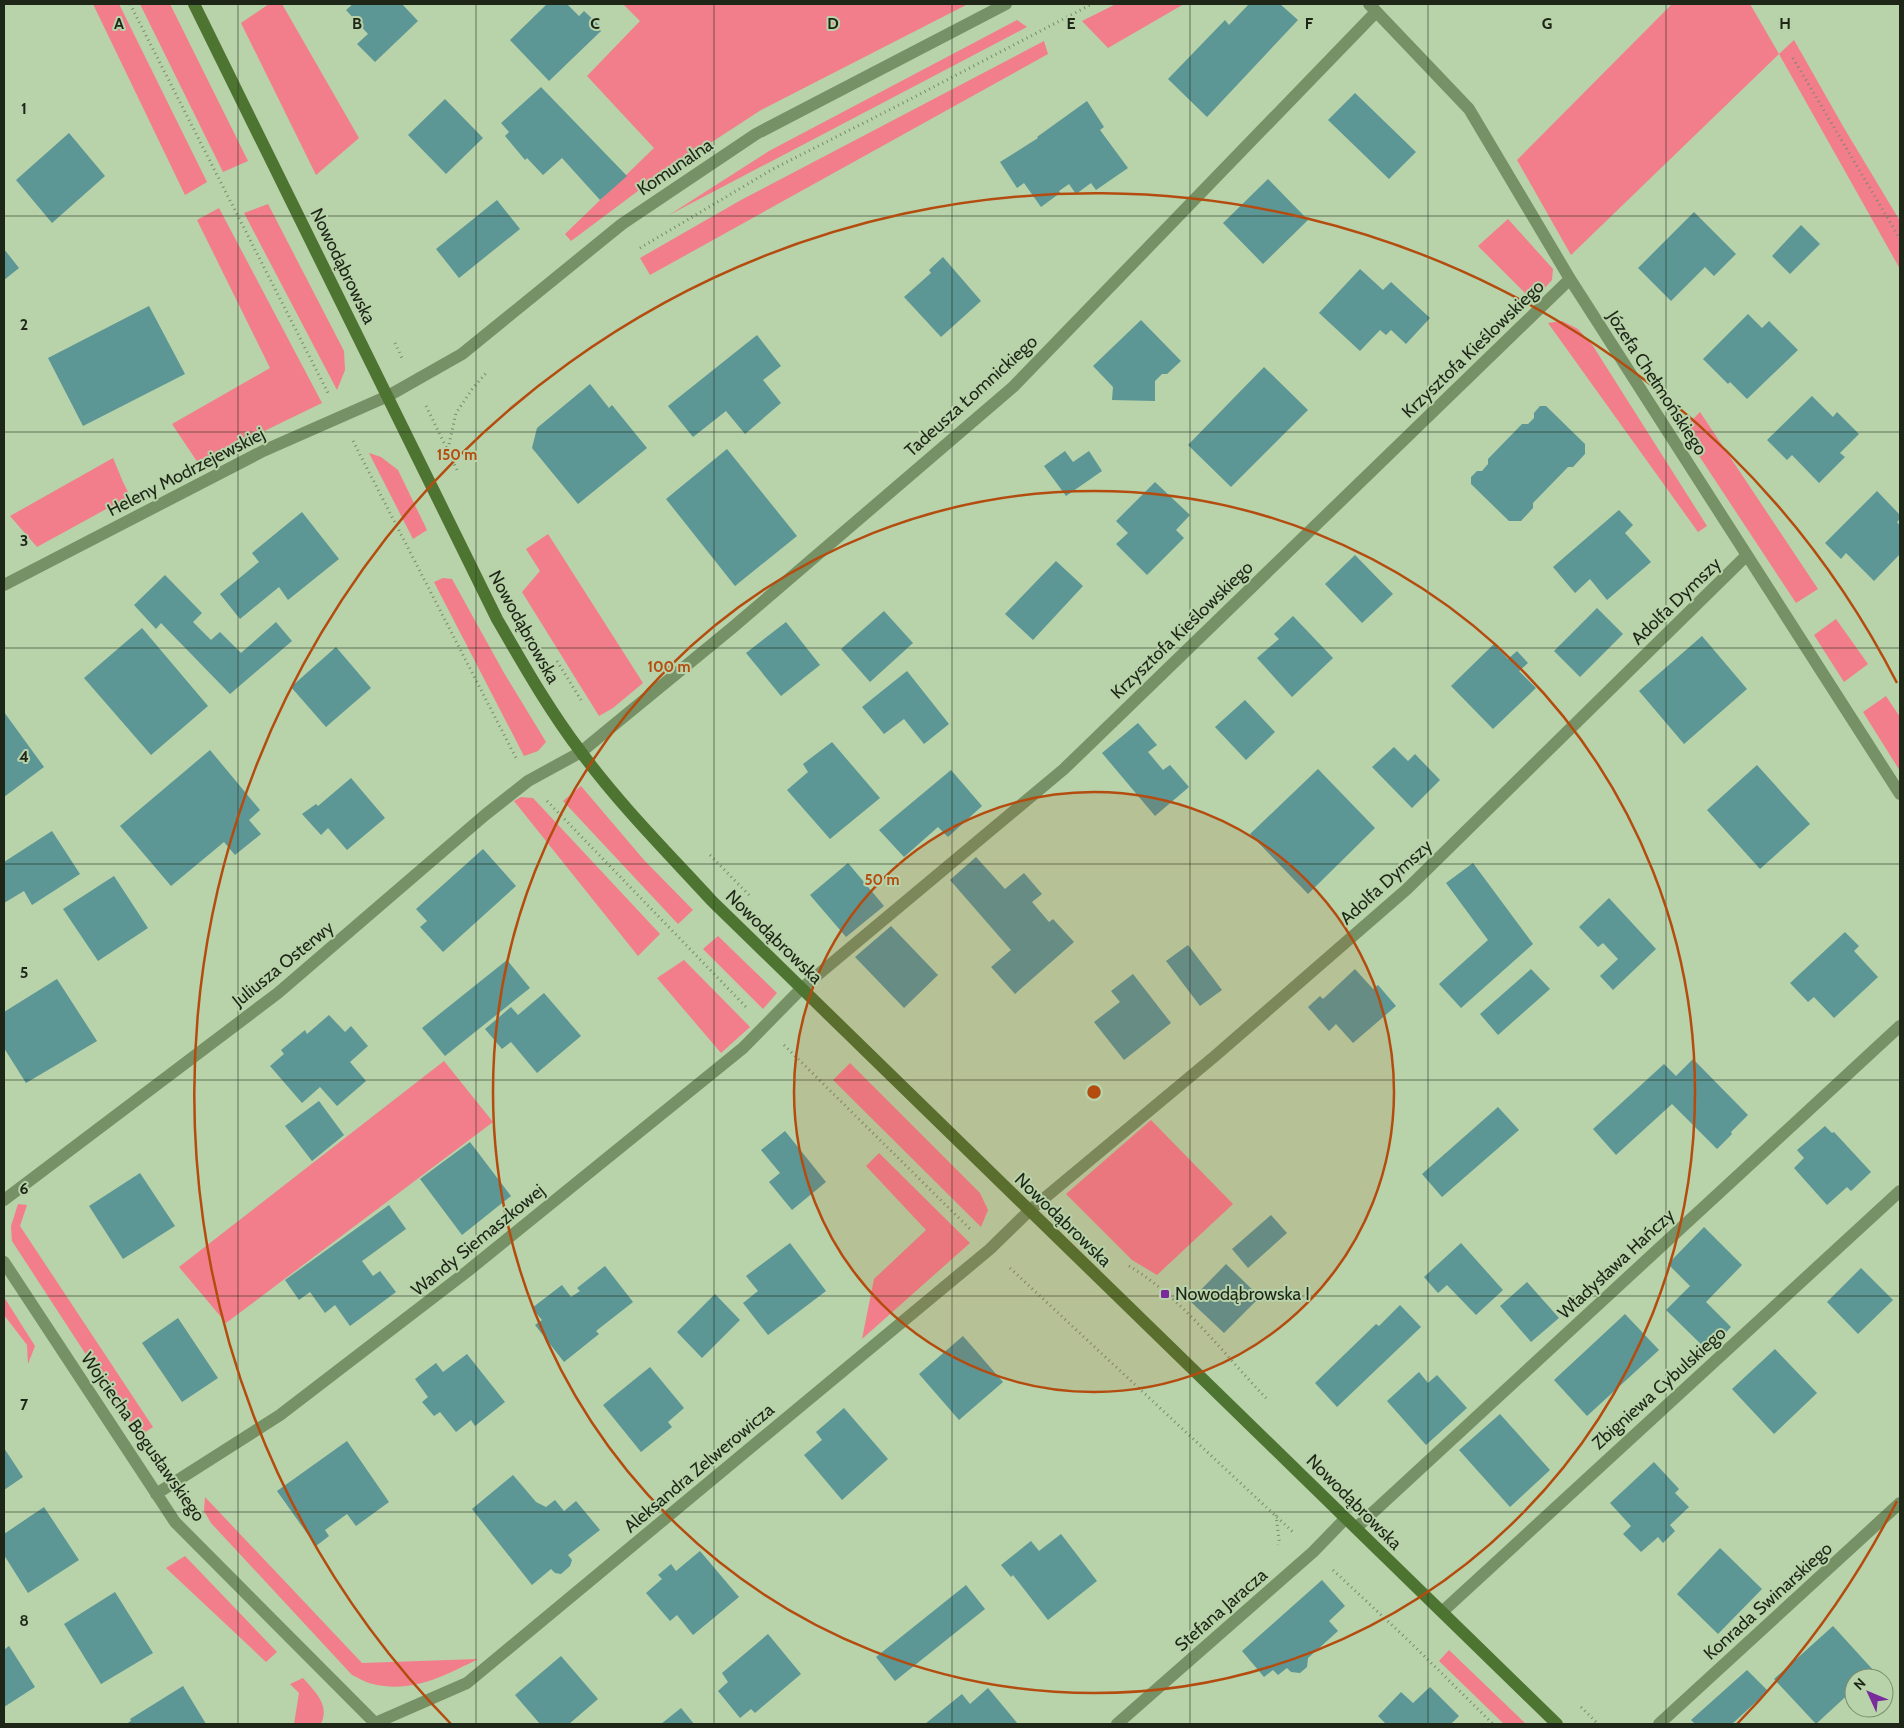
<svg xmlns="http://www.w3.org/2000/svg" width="1904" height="1728" font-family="Cabin,sans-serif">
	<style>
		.green { fill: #f27e8c }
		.building { fill: #5c9695 }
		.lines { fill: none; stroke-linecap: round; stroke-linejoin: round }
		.path { stroke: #788b6d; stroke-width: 3; stroke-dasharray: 1 4; stroke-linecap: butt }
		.street { stroke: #769165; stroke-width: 12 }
		.secondary { stroke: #4e7432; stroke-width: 12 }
		.grid { fill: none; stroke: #1d2617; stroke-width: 1; stroke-opacity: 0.55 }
		.ring { fill: none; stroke: #b54c0f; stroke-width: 2.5 }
		.poi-dot { fill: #792a9b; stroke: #b8d2a9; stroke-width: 2 }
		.labels { text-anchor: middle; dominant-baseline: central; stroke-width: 4; stroke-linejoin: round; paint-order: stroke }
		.street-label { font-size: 18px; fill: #1d2617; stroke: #b8d2a9 }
		.poi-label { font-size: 18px; fill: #1d2617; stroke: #b8d2a9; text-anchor: start }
		.grid-label { font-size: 16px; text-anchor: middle; font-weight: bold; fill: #1d2617; stroke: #b8d2a9; stroke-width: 4; stroke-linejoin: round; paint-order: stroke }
		.centre { fill: #b54c0f; stroke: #b8d2a9; stroke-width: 2.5 }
		.ring-label { font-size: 15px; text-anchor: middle; font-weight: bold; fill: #b54c0f; stroke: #b8d2a9; stroke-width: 4; stroke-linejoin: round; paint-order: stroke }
	</style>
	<rect width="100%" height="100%" fill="#b8d2a9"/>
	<!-- green -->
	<path class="green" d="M 93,4 L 119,4 L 207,182 L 185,195 Z
		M 140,4 L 170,4 L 248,161 L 223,172 Z
		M 269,4 L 282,4 L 359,138 L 316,175 L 241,23 Z
		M 623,4 L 968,4 L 761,110 L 646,185 L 571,241 L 565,234 L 654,148 L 587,76 L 640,21 Z
		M 1116,4 L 1184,4 L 1108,48 L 1082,21 Z
		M 1672,4 L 1750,4 L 1779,54 L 1794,40 L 1844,128 L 1900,221 L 1900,269 L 1779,54 L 1571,255 L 1517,160 Z
		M 1017,20 L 1027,27 L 669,215 L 769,151 Z
		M 1044,41 L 1048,54 L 650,275 L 640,258 L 741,200 Z
		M 268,204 L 344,351 L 345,370 L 337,390 L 244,213 Z
		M 219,208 L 322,403 L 198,463 L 172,424 L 270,368 L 197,220 Z
		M 1508,219 L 1553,269 L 1552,280 L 1533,301 L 1478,246 Z
		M 1562,321 L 1578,329 L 1593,346 L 1707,526 L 1698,532 L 1548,323 Z
		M 1700,412 L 1818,589 L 1796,603 L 1682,430 Z
		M 369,453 L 381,457 L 398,470 L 427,530 L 413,539 Z
		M 113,458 L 123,482 L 130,496 L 37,547 L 10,516 Z
		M 548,534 L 643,683 L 613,708 L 599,716 L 522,592 L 540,571 L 526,549 Z
		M 443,578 L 452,579 L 504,673 L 546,742 L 538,751 L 524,756 L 434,582 Z
		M 1836,619 L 1868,664 L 1844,682 L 1814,635 Z
		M 1886,696 L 1900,717 L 1900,771 L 1863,712 Z
		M 581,786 L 644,860 L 693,910 L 678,924 L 563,801 Z
		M 521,797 L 533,798 L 660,934 L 638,956 L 514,801 Z
		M 718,936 L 777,993 L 763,1009 L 703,949 Z
		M 684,960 L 750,1027 L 721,1053 L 657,978 Z
		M 444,1061 L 493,1122 L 226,1323 L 179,1267 Z
		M 850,1063 L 980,1193 L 988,1210 L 981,1227 L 833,1080 Z
		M 1151,1120 L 1233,1204 L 1157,1275 L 1132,1260 L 1066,1194 Z
		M 879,1153 L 970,1243 L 862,1339 L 874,1279 L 926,1230 L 866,1166 Z
		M 18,1204 L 27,1205 L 20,1226 L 153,1427 L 139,1436 L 12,1241 L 11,1226 Z
		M 4,1297 L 35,1346 L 28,1364 L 27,1345 L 4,1315 Z
		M 205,1497 L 362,1663 L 478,1659 C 446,1675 411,1694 373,1684 C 366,1683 359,1678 352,1675 L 211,1523 L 204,1511 Z
		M 185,1556 L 277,1652 L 266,1662 L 166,1568 Z
		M 1449,1650 L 1526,1724 L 1504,1724 L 1439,1661 Z
		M 303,1678 C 315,1692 330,1704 321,1724 L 294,1724 L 299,1693 L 290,1684 Z"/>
	<!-- building -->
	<path class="building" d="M 353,4 L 402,4 L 418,21 L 375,62 L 357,44 L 368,34 L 346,10 Z
		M 547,4 L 567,4 L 579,16 L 584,11 L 599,25 L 597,26 L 601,31 L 549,81 L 510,40 Z
		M 1249,4 L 1280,4 L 1298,20 L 1207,117 L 1168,79 L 1225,20 L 1229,25 Z
		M 541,87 L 627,176 L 600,200 L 562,158 L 543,175 L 527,158 L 525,160 L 505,136 L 509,132 L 501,123 Z
		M 1355,93 L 1416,152 L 1389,179 L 1328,120 Z
		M 445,99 L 483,138 L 446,174 L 408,135 Z
		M 1087,101 L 1104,127 L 1100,130 L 1128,168 L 1096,190 L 1091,183 L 1076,194 L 1069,184 L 1059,191 L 1060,193 L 1041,207 L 1024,183 L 1017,188 L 1000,162 L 1038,138 L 1037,137 Z
		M 69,133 L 105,176 L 52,223 L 16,180 Z
		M 1268,179 L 1308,220 L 1263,264 L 1223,223 Z
		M 497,200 L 520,229 L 459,278 L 436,249 Z
		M 1694,212 L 1736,254 L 1714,276 L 1705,267 L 1671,301 L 1638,268 Z
		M 1801,225 L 1820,244 L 1790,274 L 1772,256 Z
		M 4,249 L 19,268 L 4,280 Z
		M 943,257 L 981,301 L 941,337 L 904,297 L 931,273 L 929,270 Z
		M 1360,269 L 1383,290 L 1391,282 L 1430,318 L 1406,344 L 1391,330 L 1386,335 L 1380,330 L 1360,351 L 1319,313 Z
		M 149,306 L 185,374 L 83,426 L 48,358 Z
		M 1748,314 L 1762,328 L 1769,321 L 1798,350 L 1747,399 L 1730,382 L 1728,384 L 1703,359 Z
		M 1141,320 L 1181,361 L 1167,374 L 1162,374 L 1155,381 L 1155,401 L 1112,400 L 1113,387 L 1093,366 Z
		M 757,335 L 781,366 L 763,380 L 781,403 L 745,434 L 726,411 L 693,437 L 668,406 Z
		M 1264,367 L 1308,410 L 1231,487 L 1188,445 Z
		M 590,384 L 609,408 L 612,405 L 647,448 L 578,504 L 532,448 L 537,428 Z
		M 1812,396 L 1833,417 L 1837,412 L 1859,434 L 1840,453 L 1845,457 L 1819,483 L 1792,455 L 1787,460 L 1767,440 Z
		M 1540,406 L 1546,406 L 1585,444 L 1585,454 L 1573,467 L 1568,467 L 1533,503 L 1533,508 L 1521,521 L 1509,521 L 1471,484 L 1471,477 L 1477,471 L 1482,471 L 1488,464 L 1488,459 L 1522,424 L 1528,424 L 1534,418 L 1534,413 Z
		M 727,449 L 797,536 L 735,586 L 666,499 Z
		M 1065,451 L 1073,462 L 1089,451 L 1102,471 L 1066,496 L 1044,466 Z
		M 1155,482 L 1190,515 L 1176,530 L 1184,538 L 1147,575 L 1116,544 L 1128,533 L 1116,521 Z
		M 1877,491 L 1900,515 L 1900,519 L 1897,522 L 1900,526 L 1900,554 L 1874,581 L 1846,553 L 1841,559 L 1825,543 Z
		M 1619,510 L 1633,525 L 1625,533 L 1651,562 L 1607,600 L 1590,579 L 1575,593 L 1553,567 Z
		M 302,512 L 339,559 L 288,600 L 279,587 L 240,619 L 220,594 L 259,562 L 252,553 Z
		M 1355,555 L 1393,594 L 1362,623 L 1325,584 Z
		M 1056,561 L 1083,586 L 1033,640 L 1005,614 Z
		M 165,575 L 202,613 L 193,622 L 211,640 L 220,632 L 241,653 L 276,622 L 292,641 L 230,694 L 161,623 L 156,629 L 134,605 Z
		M 1597,608 L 1623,634 L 1580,677 L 1554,651 Z
		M 884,611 L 913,643 L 870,682 L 841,649 Z
		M 1293,616 L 1333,658 L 1292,697 L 1257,658 L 1279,639 L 1274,634 Z
		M 786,622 L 820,665 L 781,696 L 746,653 Z
		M 142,628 L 208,706 L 151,755 L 84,678 Z
		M 1702,636 L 1747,689 L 1684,744 L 1639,691 Z
		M 1494,644 L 1508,659 L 1517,651 L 1528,663 L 1519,671 L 1536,688 L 1493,729 L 1451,686 Z
		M 336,647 L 371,688 L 326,727 L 291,687 Z
		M 907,671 L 949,724 L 924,744 L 904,719 L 884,734 L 862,707 Z
		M 1245,700 L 1275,732 L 1246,760 L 1215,727 Z
		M 4,712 L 44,767 L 4,797 Z
		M 1138,723 L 1157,745 L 1148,752 L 1163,770 L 1170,765 L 1189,787 L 1155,816 L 1102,753 Z
		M 832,742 L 880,798 L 830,839 L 787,790 L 808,772 L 803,764 Z
		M 1394,747 L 1408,761 L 1415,754 L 1440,780 L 1412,808 L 1372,767 Z
		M 210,750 L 260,810 L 249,820 L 261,834 L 235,855 L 224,842 L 171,886 L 120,826 Z
		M 1757,765 L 1810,824 L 1760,869 L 1707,810 Z
		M 1318,769 L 1375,828 L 1308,894 L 1250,834 Z
		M 951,770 L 982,806 L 948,837 L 938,827 L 904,857 L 879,830 Z
		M 351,778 L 385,818 L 347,850 L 328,828 L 321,835 L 302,814 L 316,804 L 318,806 Z
		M 52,831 L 80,874 L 32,905 L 24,891 L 4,903 L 4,862 Z
		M 483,849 L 516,886 L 443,952 L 420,927 L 427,921 L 416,909 Z
		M 976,857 L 1005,889 L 1024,873 L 1042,894 L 1032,902 L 1049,922 L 1053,919 L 1074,942 L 1015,994 L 991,967 L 1011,950 L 950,880 Z
		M 848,863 L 884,906 L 846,937 L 810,895 Z
		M 1473,863 L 1533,944 L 1461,1008 L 1439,984 L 1488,940 L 1446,883 Z
		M 114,876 L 148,928 L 98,961 L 63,909 Z
		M 1609,898 L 1656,949 L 1613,990 L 1600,976 L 1618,959 L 1603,943 L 1598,947 L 1579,927 Z
		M 891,926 L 938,975 L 904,1008 L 855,957 Z
		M 1845,932 L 1859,946 L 1854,951 L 1878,977 L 1834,1018 L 1814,997 L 1808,1002 L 1790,983 Z
		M 1188,945 L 1222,990 L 1200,1006 L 1166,961 Z
		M 507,960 L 530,988 L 445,1056 L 422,1028 Z
		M 1355,969 L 1373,989 L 1378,985 L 1396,1006 L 1353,1043 L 1336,1024 L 1329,1031 L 1308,1007 L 1320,996 L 1323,999 Z
		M 1531,969 L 1550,989 L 1498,1035 L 1480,1014 Z
		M 1133,974 L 1171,1023 L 1124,1060 L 1094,1022 L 1120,1002 L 1111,991 Z
		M 57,979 L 97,1041 L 26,1083 L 4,1048 L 4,1012 Z
		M 544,993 L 581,1036 L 537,1073 L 511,1042 L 502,1049 L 485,1029 L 511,1007 L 518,1015 Z
		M 329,1015 L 345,1032 L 351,1026 L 368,1046 L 350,1062 L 366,1081 L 337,1106 L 320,1087 L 302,1103 L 270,1066 L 284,1054 L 281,1050 L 305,1030 L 307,1034 Z
		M 1693,1059 L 1748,1115 L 1731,1132 L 1732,1134 L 1717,1149 L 1672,1104 L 1616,1155 L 1593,1129 L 1664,1064 L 1676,1076 Z
		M 319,1101 L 344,1135 L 312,1161 L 285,1126 Z
		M 1498,1107 L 1519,1130 L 1442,1197 L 1422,1174 Z
		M 1825,1126 L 1832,1133 L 1834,1132 L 1871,1172 L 1851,1191 L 1847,1187 L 1827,1205 L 1794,1168 L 1804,1158 L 1797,1150 Z
		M 785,1131 L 826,1182 L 792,1210 L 769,1182 L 780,1173 L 761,1150 Z
		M 470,1142 L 511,1196 L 462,1235 L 420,1179 Z
		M 140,1173 L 175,1226 L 123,1259 L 89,1206 Z
		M 389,1205 L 406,1229 L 362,1261 L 373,1276 L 380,1271 L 396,1292 L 350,1326 L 335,1305 L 325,1313 L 310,1292 L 299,1300 L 285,1280 Z
		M 1271,1215 L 1287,1233 L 1248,1268 L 1232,1249 Z
		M 1704,1227 L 1742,1265 L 1706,1302 L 1731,1327 L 1708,1351 L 1666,1310 L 1690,1286 L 1668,1264 Z
		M 790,1243 L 826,1291 L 768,1335 L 743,1303 L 758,1291 L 746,1276 Z
		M 1461,1243 L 1503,1290 L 1476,1315 L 1447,1285 L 1438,1293 L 1424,1277 Z
		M 1226,1264 L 1260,1297 L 1224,1333 L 1190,1301 Z
		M 605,1266 L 633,1302 L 596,1331 L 599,1334 L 564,1362 L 535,1325 L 542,1320 L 532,1308 L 562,1285 L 571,1297 L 580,1291 L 577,1288 Z
		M 1861,1268 L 1893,1300 L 1858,1334 L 1827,1302 Z
		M 1527,1282 L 1559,1318 L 1531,1342 L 1500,1306 Z
		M 715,1294 L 740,1320 L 702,1358 L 677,1332 Z
		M 1400,1305 L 1421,1327 L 1337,1407 L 1315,1383 L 1376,1324 L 1379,1326 Z
		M 1625,1314 L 1659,1350 L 1587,1416 L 1554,1380 Z
		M 178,1318 L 218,1378 L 182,1402 L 142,1343 Z
		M 963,1336 L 1003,1382 L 959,1420 L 919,1374 Z
		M 1775,1349 L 1817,1393 L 1774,1434 L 1732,1389 Z
		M 467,1354 L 505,1402 L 475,1426 L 471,1420 L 456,1432 L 440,1412 L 434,1416 L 422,1402 L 428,1397 L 415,1379 L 436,1363 L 443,1372 Z
		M 650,1367 L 684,1408 L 668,1422 L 672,1427 L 641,1452 L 603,1405 Z
		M 1419,1372 L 1428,1383 L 1437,1375 L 1467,1408 L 1426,1445 L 1387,1401 Z
		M 844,1408 L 888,1459 L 842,1500 L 804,1455 L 822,1440 L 816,1432 Z
		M 1500,1414 L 1550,1470 L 1510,1507 L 1459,1450 Z
		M 347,1441 L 389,1502 L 356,1526 L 347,1514 L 325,1530 L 329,1536 L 316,1546 L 277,1491 Z
		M 4,1448 L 23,1477 L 4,1490 Z
		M 1654,1462 L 1679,1489 L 1675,1493 L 1689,1507 L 1670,1525 L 1675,1531 L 1663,1543 L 1658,1537 L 1641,1552 L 1623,1534 L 1631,1526 L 1610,1503 Z
		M 513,1475 L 536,1502 L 546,1507 L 555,1500 L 564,1511 L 576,1501 L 600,1530 L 568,1555 L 572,1560 L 570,1566 L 561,1574 L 555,1573 L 551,1569 L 532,1585 L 472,1509 Z
		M 44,1507 L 79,1560 L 28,1593 L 4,1555 L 4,1534 Z
		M 1061,1534 L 1097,1581 L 1048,1620 L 1013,1575 L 1011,1577 L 1001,1565 L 1031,1541 L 1039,1551 Z
		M 1720,1548 L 1762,1589 L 1718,1634 L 1677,1594 Z
		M 700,1551 L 739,1597 L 693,1635 L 677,1615 L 670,1621 L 646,1593 L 662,1579 L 658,1575 L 671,1564 L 676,1571 Z
		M 1322,1580 L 1345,1606 L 1329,1621 L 1338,1631 L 1308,1658 L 1307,1667 L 1300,1673 L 1291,1672 L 1287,1668 L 1278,1675 L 1273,1670 L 1264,1677 L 1242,1651 Z
		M 966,1585 L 985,1609 L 895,1681 L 876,1657 Z
		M 115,1592 L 153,1653 L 101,1684 L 64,1624 Z
		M 1833,1626 L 1874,1671 L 1866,1678 L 1854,1678 L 1854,1689 L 1816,1724 L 1774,1679 Z
		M 768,1634 L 801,1674 L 755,1713 L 751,1709 L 740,1718 L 718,1691 L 728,1682 L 722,1673 Z
		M 9,1646 L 35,1687 L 4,1707 L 4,1650 Z
		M 561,1656 L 598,1699 L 569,1724 L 540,1724 L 515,1695 Z
		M 1747,1670 L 1768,1691 L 1732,1724 L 1695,1724 L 1691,1720 Z
		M 183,1686 L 206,1724 L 126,1724 L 131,1721 L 130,1719 Z
		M 1430,1687 L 1459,1716 L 1451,1724 L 1386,1724 L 1378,1716 L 1401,1692 L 1413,1703 Z
		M 988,1688 L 1018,1724 L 925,1724 L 962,1694 L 970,1704 Z
		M 681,1708 L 694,1724 L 661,1724 Z"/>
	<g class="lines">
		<!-- path -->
		<path class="path" d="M 130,4 L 328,393
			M 1793,58 L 1900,239
			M 640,248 L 773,169 L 899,105 L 1092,4
			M 395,343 L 402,358
			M 426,406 L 457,470
			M 353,441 L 516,758
			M 448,449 L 456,413 L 473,388 L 487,372
			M 557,661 L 581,700
			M 547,801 L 746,1007
			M 710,855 L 751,897
			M 784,1045 L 971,1230
			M 1129,1266 C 1182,1297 1225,1356 1268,1400
			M 1010,1268 L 1294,1533
			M 1276,1515 L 1279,1540 L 1278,1545
			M 1333,1570 L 1409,1641 L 1493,1724
			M 1581,1707 L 1598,1724"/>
		<!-- street -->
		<path class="street" d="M 1369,4 L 1469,109 L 1570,279 L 1900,794
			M 4,585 L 263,451 L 388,396 L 462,354 L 622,224 L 756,134 L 1006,4
			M 4,1200 L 278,993 L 485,815 L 528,781 L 581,752 L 604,733 L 732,628 L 1013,387 L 1376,12
			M 4,1262 L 175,1522 L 376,1724
			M 156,1494 L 280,1415 L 469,1270 L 743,1048 L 802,988 L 1064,769 L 1570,279
			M 1356,1528 L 1900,1026
			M 1442,1612 L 1900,1191
			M 373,1724 L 467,1683 L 990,1249 L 1029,1211 L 1215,1056 L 1407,889 L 1746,556
			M 1117,1724 L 1313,1552 L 1345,1519
			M 1659,1724 L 1900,1503"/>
		<!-- secondary -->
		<path class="secondary" d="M 194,4 L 497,619 C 523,664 549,710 581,752 C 620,805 667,852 712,901 L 1557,1724"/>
	</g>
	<!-- grid -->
	<path class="grid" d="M 238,4 L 238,1724M 476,4 L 476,1724M 714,4 L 714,1724M 952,4 L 952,1724M 1190,4 L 1190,1724M 1428,4 L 1428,1724M 1666,4 L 1666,1724M 4,216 L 1900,216M 4,432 L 1900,432M 4,648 L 1900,648M 4,864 L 1900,864M 4,1080 L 1900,1080M 4,1296 L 1900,1296M 4,1512 L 1900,1512"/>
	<!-- distance rings -->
	<circle cx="1094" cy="1092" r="300" fill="#b54c0f" fill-opacity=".12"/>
	<g class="ring">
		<circle cx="1094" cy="1092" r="300"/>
		<circle cx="1094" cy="1092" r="601"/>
		<path d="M1897 1501A901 901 0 0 1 1737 1724M451 1724A901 901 0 1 1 1897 683"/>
	</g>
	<!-- markers -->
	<rect class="poi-dot" x="1160" y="1289" width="10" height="10" rx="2.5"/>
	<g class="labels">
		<!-- street labels -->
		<g class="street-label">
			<text transform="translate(675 167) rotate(-34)">Komunalna</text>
			<text transform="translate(343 266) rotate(64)">Nowodąbrowska</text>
			<text transform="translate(1473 349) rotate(-44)">Krzysztofa Kieślowskiego</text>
			<text transform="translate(1657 383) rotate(57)">Józefa Chełmońskiego</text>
			<text transform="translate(971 396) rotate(-42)">Tadeusza Łomnickiego</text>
			<text transform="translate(186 472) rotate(-27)">Heleny Modrzejewskiej</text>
			<text transform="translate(1676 601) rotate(-44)">Adolfa Dymszy</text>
			<text transform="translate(524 627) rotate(61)">Nowodąbrowska</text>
			<text transform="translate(1182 630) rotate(-44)">Krzysztofa Kieślowskiego</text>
			<text transform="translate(1386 882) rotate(-42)">Adolfa Dymszy</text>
			<text transform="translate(774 937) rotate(44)">Nowodąbrowska</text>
			<text transform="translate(283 964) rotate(-39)">Juliusza Osterwy</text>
			<text transform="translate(1063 1220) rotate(44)">Nowodąbrowska</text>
			<text transform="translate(478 1240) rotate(-39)">Wandy Siemaszkowej</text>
			<text transform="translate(1616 1264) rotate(-43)">Władysława Hańczy</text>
			<text transform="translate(1659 1388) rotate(-42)">Zbigniewa Cybulskiego</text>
			<text transform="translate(143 1437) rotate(55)">Wojciecha Bogusławskiego</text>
			<text transform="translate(699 1468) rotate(-40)">Aleksandra Zelwerowicza</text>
			<text transform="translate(1354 1502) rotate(45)">Nowodąbrowska</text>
			<text transform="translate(1768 1601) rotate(-42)">Konrada Swinarskiego</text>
			<text transform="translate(1221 1610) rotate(-41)">Stefana Jaracza</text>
		</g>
		<!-- poi labels -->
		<g class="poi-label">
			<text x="1175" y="1294">Nowodąbrowska I</text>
		</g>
	</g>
	<g class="grid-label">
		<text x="119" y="29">A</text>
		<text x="357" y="29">B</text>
		<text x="595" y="29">C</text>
		<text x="833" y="29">D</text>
		<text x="1071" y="29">E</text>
		<text x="1309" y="29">F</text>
		<text x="1547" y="29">G</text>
		<text x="1785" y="29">H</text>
		<text x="24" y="114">1</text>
		<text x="24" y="330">2</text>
		<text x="24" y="546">3</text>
		<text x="24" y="762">4</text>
		<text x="24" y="978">5</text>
		<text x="24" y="1194">6</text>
		<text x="24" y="1410">7</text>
		<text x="24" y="1626">8</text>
	</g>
	<circle cx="1094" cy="1092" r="8" class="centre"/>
	<g class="ring-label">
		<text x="457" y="460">150 m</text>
		<text x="669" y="672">100 m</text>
		<text x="882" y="885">50 m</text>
	</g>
	<!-- border -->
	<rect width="1904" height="1728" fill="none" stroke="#1d2617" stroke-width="10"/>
	<!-- north arrow -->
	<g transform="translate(1869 1693) rotate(314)"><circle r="24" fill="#b8d2a9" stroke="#7a8d6f"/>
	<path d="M0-4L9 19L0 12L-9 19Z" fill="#792a9b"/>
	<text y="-8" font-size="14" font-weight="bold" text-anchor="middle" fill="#1d2617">N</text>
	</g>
</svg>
